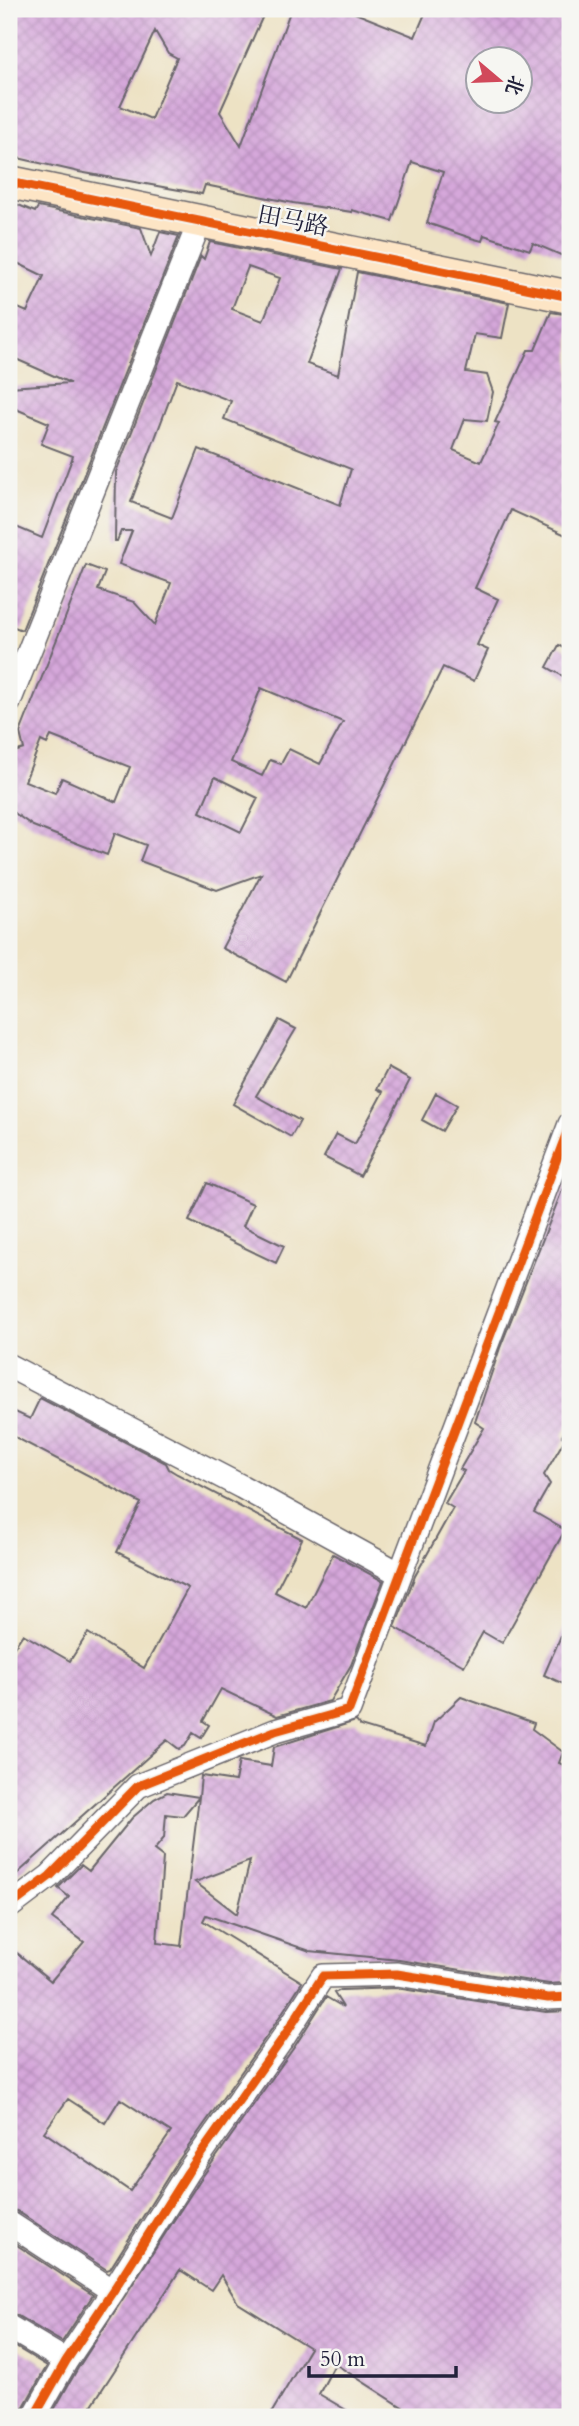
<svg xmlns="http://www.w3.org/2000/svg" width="579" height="2426" font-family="Cardo,'Noto Serif SC',serif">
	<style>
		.building { fill: url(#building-cross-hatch); fill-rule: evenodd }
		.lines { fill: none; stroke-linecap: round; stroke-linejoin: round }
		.street-casing { stroke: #69656b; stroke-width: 26 }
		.secondary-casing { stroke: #69656b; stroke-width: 35 }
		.street { stroke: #fff; stroke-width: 23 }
		.secondary { stroke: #fde5c5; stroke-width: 32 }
		.cycleway-casing { stroke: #f6f6f2; stroke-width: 13 }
		.cycleway { stroke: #e8590c; stroke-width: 9 }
		.labels { text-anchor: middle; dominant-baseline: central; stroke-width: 5; stroke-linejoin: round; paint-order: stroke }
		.street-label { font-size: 24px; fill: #22223b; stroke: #f6f6f2 }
	</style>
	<defs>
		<pattern id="building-cross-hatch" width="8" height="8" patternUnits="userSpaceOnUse" patternTransform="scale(1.75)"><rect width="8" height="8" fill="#d5a7da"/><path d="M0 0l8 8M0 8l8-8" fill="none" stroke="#b78fbc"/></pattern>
	</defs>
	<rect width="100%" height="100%" fill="#f6f6f2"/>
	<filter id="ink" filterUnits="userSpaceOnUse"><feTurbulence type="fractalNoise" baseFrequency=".0143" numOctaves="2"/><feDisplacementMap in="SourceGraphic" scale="14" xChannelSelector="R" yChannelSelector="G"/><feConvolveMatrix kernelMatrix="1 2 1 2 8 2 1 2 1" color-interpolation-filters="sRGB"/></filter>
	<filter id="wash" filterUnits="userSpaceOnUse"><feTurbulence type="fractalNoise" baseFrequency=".00686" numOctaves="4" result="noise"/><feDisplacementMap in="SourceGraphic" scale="28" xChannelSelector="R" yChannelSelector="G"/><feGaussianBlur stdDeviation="1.57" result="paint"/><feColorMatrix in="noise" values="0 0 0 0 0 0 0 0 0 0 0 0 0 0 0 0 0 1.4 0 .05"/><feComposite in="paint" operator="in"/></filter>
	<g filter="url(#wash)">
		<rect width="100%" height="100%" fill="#ede2c4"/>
		<g id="blocks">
			<!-- building -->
			<path class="building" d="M 9,9 L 266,9 L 220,112 L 241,146 L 291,9 L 345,9 L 415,37 L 427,9 L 570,9 L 570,259 L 533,243 L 530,250 L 484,235 L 482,241 L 471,238 L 427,223 L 443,172 L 412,162 L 392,221 L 352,210 L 352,212 L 293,203 L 205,185 L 202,194 L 79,172 L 9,156 ZM 155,31 L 168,53 L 177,58 L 151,119 L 120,106 ZM 478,60 L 520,60 L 520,102 L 478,102 Z
				M 9,201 L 35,212 L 38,207 L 141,228 L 151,256 L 160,232 L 179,236 L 22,630 L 9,625 L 9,561 L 14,549 L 9,547 L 9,524 L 42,538 L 73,456 L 41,444 L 49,423 L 9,406 L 9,387 L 70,383 L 9,356 L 9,304 L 27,312 L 44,276 L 9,259 Z
				M 210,242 L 342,269 L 307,364 L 338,375 L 357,272 L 509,303 L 502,338 L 475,334 L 466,372 L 487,375 L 493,392 L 487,421 L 465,419 L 453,450 L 481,462 L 499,423 L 495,422 L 528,350 L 535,350 L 551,312 L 570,315 L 570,537 L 511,510 L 475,588 L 498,599 L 477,645 L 488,650 L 474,681 L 443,667 L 286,982 L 222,948 L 261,874 L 217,890 L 140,861 L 146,845 L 115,833 L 107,855 L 33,826 L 13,812 L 9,820 L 9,765 L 14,752 L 24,749 L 20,733 L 86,565 L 105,572 L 98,590 L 134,602 L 155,625 L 171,583 L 119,564 L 132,531 L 121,531 L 117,541 L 115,541 L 116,472 L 201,256 L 204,259 ZM 248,267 L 280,278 L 263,321 L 232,309 ZM 177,380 L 231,401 L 224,419 L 351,469 L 340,505 L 199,449 L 172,518 L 131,502 ZM 261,688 L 343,722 L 320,764 L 289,749 L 281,764 L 270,760 L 262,776 L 231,762 ZM 51,736 L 130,767 L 116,802 L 62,778 L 55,793 L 25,781 L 41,741 L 47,744 ZM 215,777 L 258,798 L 241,832 L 200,812 Z
				M 559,645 L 570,651 L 570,680 L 547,667 Z
				M 279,1020 L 296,1029 L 256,1096 L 300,1121 L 291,1137 L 233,1104 Z
				M 388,1068 L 410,1080 L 360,1176 L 324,1157 L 336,1134 L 355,1144 L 383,1092 L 377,1089 Z
				M 436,1093 L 457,1105 L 442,1131 L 422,1120 Z
				M 570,1170 L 570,1422 L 562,1436 L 565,1439 L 544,1475 L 550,1484 L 534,1512 L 565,1530 L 502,1643 L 483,1632 L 464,1666 L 395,1627 L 415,1576 L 453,1508 L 445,1503 L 464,1471 L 460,1469 L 484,1428 L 475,1422 L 500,1348 Z
				M 207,1183 L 253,1204 L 243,1226 L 284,1246 L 276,1263 L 189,1221 Z
				M 40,1398 L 166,1463 L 169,1469 L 177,1474 L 302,1539 L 275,1592 L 306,1608 L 333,1554 L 383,1581 L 351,1665 L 330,1701 L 277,1716 L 221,1689 L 203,1721 L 209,1725 L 201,1738 L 193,1733 L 185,1746 L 179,1749 L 167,1740 L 9,1881 L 9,1655 L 23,1634 L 70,1661 L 88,1633 L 144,1668 L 188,1588 L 117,1552 L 141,1503 L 9,1434 L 9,1409 L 30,1419 Z
				M 570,1615 L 570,1687 L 544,1675 Z
				M 461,1697 L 534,1723 L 532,1729 L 563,1752 L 559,1763 L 570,1768 L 570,1971 L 566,1969 L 563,1983 L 549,1984 L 399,1960 L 310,1951 L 206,1915 L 203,1921 L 302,1982 L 271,2030 L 176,2164 L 110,2269 L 107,2270 L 17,2211 L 9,2209 L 9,1963 L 17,1953 L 51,1981 L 84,1942 L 52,1918 L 69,1897 L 58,1888 L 81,1865 L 89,1871 L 132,1818 L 154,1799 L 167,1792 L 199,1797 L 201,1776 L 235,1781 L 239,1761 L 271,1766 L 274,1747 L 356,1721 L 360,1726 L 426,1746 L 434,1722 ZM 199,1797 L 181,1946 L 157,1943 L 163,1857 L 154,1850 L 164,1838 L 166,1814 L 183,1816 ZM 250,1861 L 237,1914 L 195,1882 ZM 68,2099 L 105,2123 L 120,2099 L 171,2132 L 130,2191 L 44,2132 Z
				M 396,1988 L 546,2012 L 570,2011 L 570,2417 L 418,2417 L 335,2364 L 319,2394 L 358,2417 L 269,2417 L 310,2348 L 238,2303 L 221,2275 L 211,2290 L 180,2270 L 92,2405 L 110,2417 L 50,2417 L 78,2368 L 200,2180 L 295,2046 L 326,1997 L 343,2007 L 334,1993 L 341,1990 Z
				M 9,2240 L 93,2295 L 62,2342 L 16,2315 L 9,2313 Z
				M 9,2343 L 47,2366 L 22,2410 L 20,2417 L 9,2417 Z"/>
		</g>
	</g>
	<g filter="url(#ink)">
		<use href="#blocks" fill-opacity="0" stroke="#69656b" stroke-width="2"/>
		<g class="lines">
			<defs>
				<path id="street" d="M 9,702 L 200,221
					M 9,1366 L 242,1487 L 400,1574
					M 9,1907 L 50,1876 L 138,1786 L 275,1731 L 349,1710 L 570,1124
					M 9,2223 L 113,2291
					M 9,2327 L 66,2361
					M 34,2417 L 66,2361 L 113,2291 L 188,2172 L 283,2038 L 323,1976 L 397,1974 L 548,1998 L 570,1997"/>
				<path id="secondary" d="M 9,182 L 570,297"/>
			</defs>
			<!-- street casing -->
			<use href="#street" class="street-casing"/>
			<!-- secondary casing -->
			<use href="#secondary" class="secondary-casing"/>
			<!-- street -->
			<use href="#street" class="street"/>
			<!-- secondary -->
			<use href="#secondary" class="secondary"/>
			<defs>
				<path id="cycleway" d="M 9,182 L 570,297
					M 9,1907 L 50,1876 L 138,1786 L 275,1731 L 349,1710 L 570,1124
					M 34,2417 L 66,2361 L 113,2291 L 188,2172 L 283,2038 L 323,1976 L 397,1974 L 548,1998 L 570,1997"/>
			</defs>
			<!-- cycleway casing -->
			<use href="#cycleway" class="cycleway-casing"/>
			<!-- cycleway -->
			<use href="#cycleway" class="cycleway"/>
		</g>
	</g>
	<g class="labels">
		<!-- street labels -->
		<g class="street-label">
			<text transform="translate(293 221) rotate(11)">田马路</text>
		</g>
	</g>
	<!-- margin -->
	<rect width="579" height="2426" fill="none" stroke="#f6f6f2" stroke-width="35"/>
	<!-- north arrow -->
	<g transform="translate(499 80) rotate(109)"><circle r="33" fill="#f6f6f2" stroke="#a1a1a9" stroke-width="2"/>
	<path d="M0-5L12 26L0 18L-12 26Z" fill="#d1495b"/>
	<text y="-10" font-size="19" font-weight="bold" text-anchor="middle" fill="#22223b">北</text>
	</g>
	<!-- scale -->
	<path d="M309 2366v10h147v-10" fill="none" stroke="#22223b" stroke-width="3.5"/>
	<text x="320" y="2366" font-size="21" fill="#22223b" stroke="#f6f6f2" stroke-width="5" paint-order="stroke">50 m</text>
</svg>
